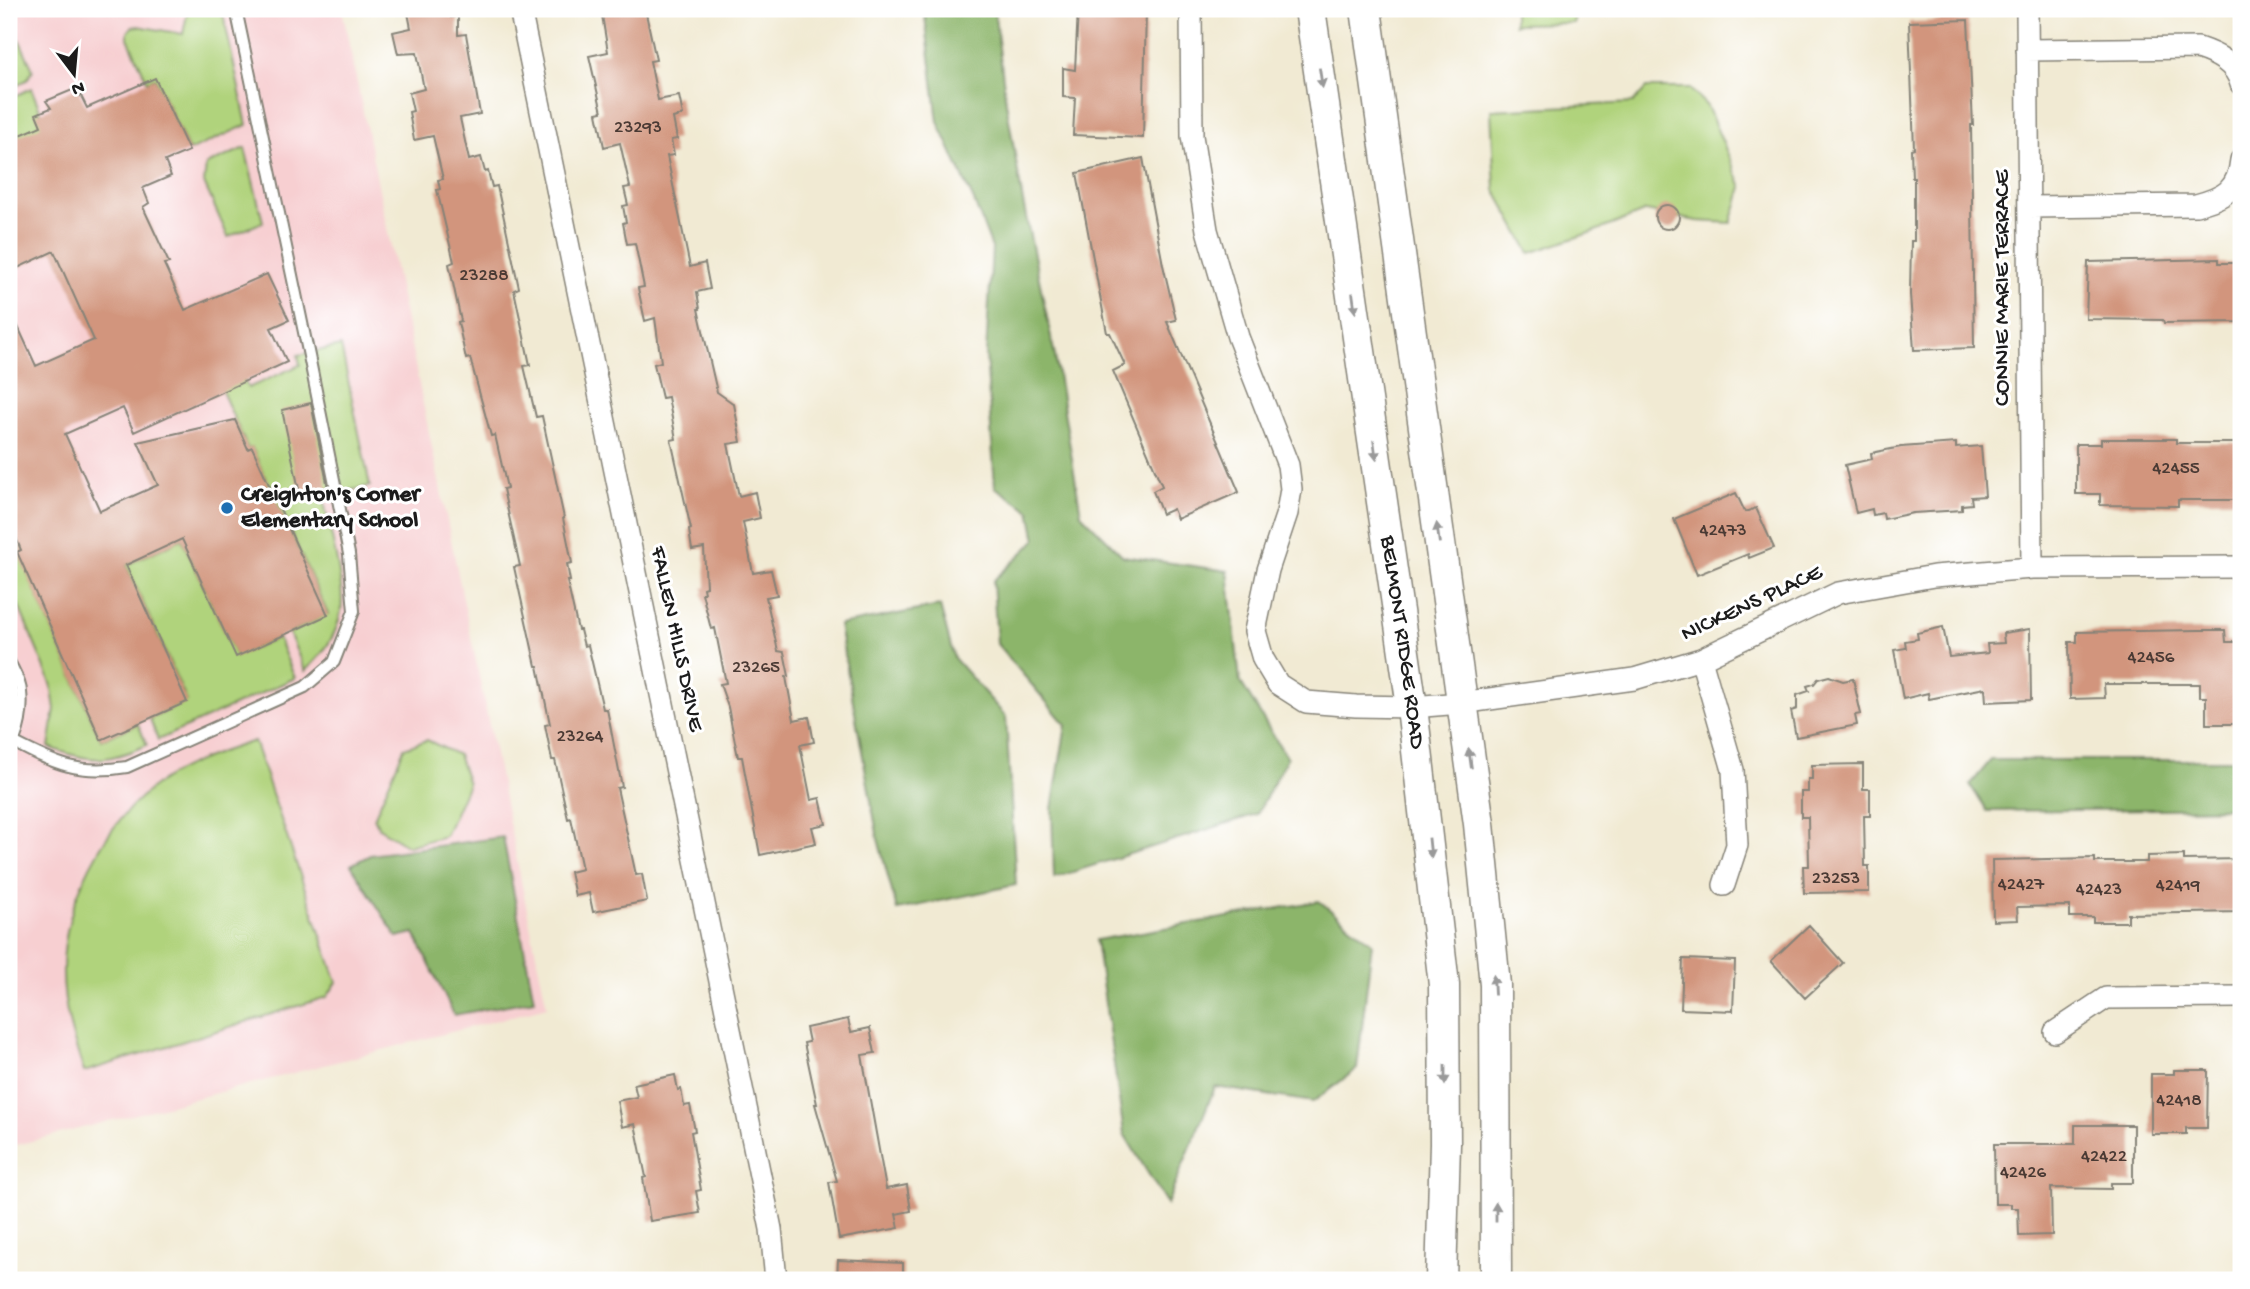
<svg xmlns="http://www.w3.org/2000/svg" width="2250" height="1289" font-family="'Gochi Hand',sans-serif">
	<style>
		.built { fill: #f7cfd1 }
		.green { fill: #b0d37b; stroke: #66784c; stroke-width: 2 }
		.forest { fill: #8cb56b; stroke: #546844; stroke-width: 2 }
		.building { fill: #d2957d }
		.lines { fill: none; stroke-linecap: round; stroke-linejoin: round }
		.service-casing { stroke: #868378; stroke-width: 14 }
		.minor-casing { stroke: #868378; stroke-width: 24 }
		.secondary-casing { stroke: #868378; stroke-width: 33 }
		.service { stroke: #fff; stroke-width: 10 }
		.minor { stroke: #fff; stroke-width: 21 }
		.secondary { stroke: #fff; stroke-width: 30 }
		.oneway { fill: #999 }
		.poi-dot { fill: #1f6fb2; stroke: #fff; stroke-width: 2.5 }
		.labels { text-anchor: middle; dominant-baseline: central; stroke-width: 6; stroke-linejoin: round; paint-order: stroke }
		.number-label { font-size: 19px; fill: #4a3a34 }
		.street-label { font-size: 23px; fill: #1c1c1c; stroke: #fff }
		.poi-label { font-size: 23px; font-weight: bold; fill: #1c1c1c; stroke: #fff; text-anchor: start }
	</style>
	<rect width="100%" height="100%" fill="#fff"/>
	<filter id="ink" filterUnits="userSpaceOnUse"><feTurbulence type="fractalNoise" baseFrequency=".0143" numOctaves="2"/><feDisplacementMap in="SourceGraphic" scale="14" xChannelSelector="R" yChannelSelector="G"/><feConvolveMatrix kernelMatrix="1 2 1 2 8 2 1 2 1" color-interpolation-filters="sRGB"/></filter>
	<filter id="wash" filterUnits="userSpaceOnUse"><feTurbulence type="fractalNoise" baseFrequency=".00686" numOctaves="4" result="noise"/><feDisplacementMap in="SourceGraphic" scale="28" xChannelSelector="R" yChannelSelector="G"/><feGaussianBlur stdDeviation="1.57" result="paint"/><feColorMatrix in="noise" values="0 0 0 0 0 0 0 0 0 0 0 0 0 0 0 0 0 1.4 0 .05"/><feComposite in="paint" operator="in"/></filter>
	<g filter="url(#wash)">
		<rect width="100%" height="100%" fill="#f1ead3"/>
		<!-- built -->
		<path class="built" d="M 9,9 L 342,9 L 547,1007 L 9,1147 Z"/>
		<!-- green -->
		<path class="green" d="M 188,9 L 222,9 L 247,125 L 189,151 L 155,78 L 147,81 L 128,38 L 128,32 L 132,27 L 138,26 L 183,34 Z
			M 1514,9 L 1574,9 L 1574,23 L 1514,24 Z
			M 9,17 L 33,70 L 27,80 L 9,88 Z
			M 31,88 L 41,112 L 42,128 L 19,138 L 15,127 L 9,124 L 9,99 Z
			M 1646,88 L 1689,88 L 1707,106 L 1742,187 L 1731,223 L 1697,221 L 1646,211 L 1604,228 L 1530,253 L 1495,190 L 1491,110 L 1633,103 Z
			M 245,148 L 263,222 L 228,237 L 204,183 L 206,165 Z
			M 341,346 L 370,486 L 323,497 C 328,523 346,588 341,611 C 337,635 323,655 305,671 L 289,633 L 328,614 L 252,448 L 248,449 L 215,376 L 237,367 L 248,388 L 300,365 L 298,355 Z
			M 9,521 L 21,550 L 18,552 L 101,740 L 138,724 L 147,745 C 106,763 90,763 49,747 L 55,709 L 51,683 L 9,583 Z
			M 182,539 L 236,656 L 278,638 L 295,678 L 158,740 L 150,719 L 187,701 L 126,565 Z
			M 427,740 L 458,755 L 468,784 L 445,836 L 408,846 L 379,828 L 374,818 L 404,748 Z
			M 254,741 L 337,982 L 327,997 L 84,1072 C 73,1039 63,1008 63,973 C 62,904 104,821 161,781 C 189,762 223,751 254,741 Z"/>
		<!-- forest -->
		<path class="forest" d="M 924,9 L 994,9 L 1006,102 L 1023,202 L 1055,356 L 1081,514 L 1123,556 L 1228,571 L 1240,681 L 1287,758 L 1257,814 L 1054,878 L 1052,809 L 1066,725 L 997,644 L 993,581 L 1036,540 L 1030,511 L 995,487 L 986,355 L 992,248 L 974,201 L 938,122 Z
			M 940,606 L 954,658 L 1006,717 L 1016,885 L 897,910 L 878,839 L 839,625 Z
			M 1991,760 L 2241,760 L 2241,808 L 1987,811 L 1970,785 Z
			M 503,837 L 534,1000 L 454,1015 L 414,933 L 397,937 L 351,865 L 370,855 Z
			M 1319,901 L 1372,943 L 1357,1069 L 1313,1102 L 1215,1087 L 1167,1204 L 1124,1134 L 1096,940 Z"/>
		<g id="blocks">
			<!-- building -->
			<path class="building" d="M 428,9 L 451,9 L 451,17 L 458,16 L 458,35 L 466,34 L 480,114 L 460,118 L 469,160 L 481,157 L 485,172 L 488,171 L 492,187 L 497,186 L 519,288 L 514,290 L 530,365 L 524,366 L 536,417 L 542,416 L 564,518 L 563,518 L 572,563 L 567,564 L 570,581 L 567,581 L 578,630 L 580,630 L 584,646 L 588,645 L 603,709 L 607,709 L 622,787 L 617,788 L 636,875 L 642,874 L 647,901 L 593,912 L 589,893 L 575,896 L 570,872 L 582,869 L 571,818 L 568,819 L 555,760 L 552,760 L 545,725 L 550,724 L 538,666 L 536,666 L 514,567 L 520,566 L 503,489 L 507,488 L 495,435 L 491,436 L 470,358 L 466,359 L 458,322 L 461,321 L 449,264 L 454,262 L 437,190 L 440,189 L 438,180 L 443,179 L 433,136 L 414,140 L 409,112 L 413,111 L 409,93 L 424,89 L 417,53 L 398,54 L 393,32 L 411,28 L 408,13 Z
				M 601,9 L 645,9 L 656,60 L 650,61 L 658,100 L 679,96 L 683,115 L 673,118 L 677,139 L 671,140 L 674,155 L 667,156 L 690,267 L 705,263 L 710,289 L 697,292 L 700,309 L 698,309 L 717,392 L 734,404 L 741,442 L 728,444 L 739,496 L 755,492 L 760,518 L 743,522 L 753,573 L 771,570 L 777,595 L 766,597 L 778,651 L 784,652 L 789,676 L 786,677 L 794,720 L 809,717 L 814,742 L 800,745 L 811,800 L 820,798 L 826,824 L 812,827 L 816,843 L 760,855 L 742,757 L 738,757 L 728,707 L 720,684 L 726,683 L 715,628 L 711,629 L 702,593 L 704,593 L 703,588 L 706,587 L 704,548 L 692,550 L 689,530 L 691,529 L 671,440 L 676,439 L 668,397 L 662,398 L 654,364 L 661,362 L 655,318 L 645,321 L 638,288 L 644,287 L 635,243 L 627,244 L 623,223 L 626,222 L 623,206 L 628,205 L 624,188 L 630,187 L 620,143 L 604,147 L 597,113 L 602,112 L 589,56 L 608,52 Z
				M 1078,9 L 1146,9 L 1143,138 L 1073,135 L 1075,98 L 1063,97 L 1063,68 L 1075,70 Z
				M 1968,20 L 1973,125 L 1971,125 L 1974,348 L 1914,350 L 1910,294 L 1911,241 L 1914,241 L 1914,178 L 1912,178 L 1911,149 L 1914,148 L 1909,22 Z
				M 155,78 L 189,151 L 165,161 L 171,176 L 143,188 L 149,203 L 143,207 L 169,263 L 164,264 L 185,310 L 267,274 L 289,320 L 271,328 L 287,362 L 134,432 L 123,408 L 65,434 L 100,511 L 158,485 L 138,442 L 235,420 L 248,449 L 252,447 L 328,615 L 236,657 L 182,539 L 126,565 L 187,702 L 101,740 L 17,552 L 21,550 L 9,521 L 9,307 L 36,366 L 94,340 L 54,251 L 9,272 L 9,140 L 41,126 L 36,114 L 51,108 L 46,101 L 77,88 L 87,108 Z
				M 1143,158 L 1163,265 L 1176,320 L 1167,322 L 1239,492 L 1177,519 L 1173,509 L 1162,514 L 1153,491 L 1162,486 L 1113,371 L 1125,365 L 1110,333 L 1107,333 L 1077,173 Z
				M1655 217a12 12 0 1 1 24 0a12 12 0 1 1-24 0Z
				M 2219,259 L 2219,263 L 2241,263 L 2241,322 L 2164,323 L 2163,320 L 2086,319 L 2088,262 Z
				M 311,403 L 329,493 L 301,499 L 282,410 Z
				M 2101,439 L 2176,439 L 2176,443 L 2241,443 L 2241,500 L 2178,500 L 2178,506 L 2100,505 L 2100,494 L 2076,494 L 2076,444 L 2101,444 Z
				M 1956,443 L 1956,448 L 1981,446 L 1985,496 L 1971,497 L 1972,504 L 1962,505 L 1962,510 L 1913,513 L 1884,519 L 1883,513 L 1873,515 L 1872,509 L 1856,513 L 1845,465 L 1872,459 L 1871,453 L 1901,447 Z
				M 1736,493 L 1745,512 L 1756,508 L 1774,548 L 1749,558 L 1748,554 L 1697,575 L 1674,519 Z
				M 1943,627 L 1949,657 L 1988,653 L 1987,644 L 2004,643 L 2003,633 L 2030,629 L 2031,700 L 1986,702 L 1985,688 L 1929,699 L 1928,693 L 1903,699 L 1894,650 L 1906,648 L 1905,641 L 1918,639 L 1917,633 Z
				M 2199,630 L 2225,630 L 2226,642 L 2241,642 L 2241,724 L 2206,724 L 2206,697 L 2200,697 L 2200,684 L 2104,684 L 2105,698 L 2070,699 L 2069,642 L 2077,642 L 2077,632 Z
				M 1829,676 L 1843,681 L 1853,679 L 1861,714 L 1855,715 L 1857,725 L 1796,737 L 1791,711 L 1797,709 L 1797,695 L 1809,691 L 1807,686 L 1814,684 L 1818,679 Z
				M 1863,764 L 1863,789 L 1870,789 L 1870,816 L 1864,816 L 1865,866 L 1869,866 L 1869,892 L 1804,893 L 1803,866 L 1809,866 L 1808,817 L 1801,817 L 1801,792 L 1808,792 L 1808,779 L 1812,779 L 1812,765 Z
				M 2184,855 L 2184,860 L 2241,859 L 2241,912 L 2128,914 L 2128,922 L 2093,922 L 2093,917 L 2070,917 L 2070,906 L 2017,907 L 2018,920 L 1993,921 L 1992,860 L 2095,858 L 2095,862 L 2147,862 L 2147,856 Z
				M 1809,925 L 1843,963 L 1805,998 L 1771,961 Z
				M 1683,959 L 1735,961 L 1733,1011 L 1681,1009 Z
				M 848,1019 L 851,1032 L 870,1028 L 875,1053 L 862,1055 L 886,1189 L 907,1185 L 911,1211 L 896,1214 L 899,1228 L 839,1239 L 829,1182 L 837,1181 L 815,1104 L 817,1104 L 804,1043 L 809,1042 L 806,1028 Z
				M 2174,1070 L 2208,1070 L 2207,1128 L 2186,1128 L 2186,1134 L 2151,1134 L 2151,1074 L 2174,1074 Z
				M 675,1075 L 678,1090 L 681,1089 L 684,1106 L 690,1105 L 695,1131 L 691,1132 L 701,1190 L 696,1191 L 700,1213 L 650,1221 L 643,1178 L 646,1177 L 635,1124 L 622,1127 L 617,1101 L 637,1097 L 634,1084 Z
				M 2075,1125 L 2133,1125 L 2133,1183 L 2111,1183 L 2111,1189 L 2051,1188 L 2052,1235 L 2019,1236 L 2018,1208 L 2011,1208 L 2011,1204 L 1995,1204 L 1994,1144 L 2075,1144 Z
				M 838,1260 L 903,1263 L 903,1280 L 837,1280 Z"/>
		</g>
	</g>
	<g filter="url(#ink)">
		<use href="#blocks" fill-opacity="0" stroke="#868378" stroke-width="2"/>
		<g class="lines">
			<defs>
				<path id="service" d="M 9,661 C 13,670 21,682 21,692 C 23,709 20,734 9,747
					M 13,742 C 55,764 78,775 127,767 L 305,687 L 334,662 L 354,611 L 349,554 L 309,356 L 236,9"/>
				<path id="minor" d="M 520,9 L 771,1229 L 776,1280
					M 1191,9 L 1192,136 L 1207,230 L 1238,337 L 1288,465 L 1291,489 L 1287,513 L 1268,570 L 1255,631 L 1263,659 L 1278,684 L 1306,702 L 1356,706 L 1412,707 L 1461,703 L 1634,679 L 1701,659 L 1838,593 L 1934,576 L 2032,568 L 2241,567
					M 2027,9 L 2032,568
					M 2027,50 L 2198,48 C 2216,54 2236,63 2241,84
					M 2030,207 L 2196,205 C 2223,198 2238,191 2241,160
					M 1701,659 L 1733,770 L 1737,845 L 1724,885
					M 2055,1032 L 2106,998 L 2241,997"/>
				<g id="secondary">
					<path id="s1" d="M 1310,9 L 1412,707 L 1444,985 L 1445,1144 L 1441,1280"/>
					<path d="M 1366,9 L 1479,824 L 1495,985 L 1496,1280"/>
				</g>
			</defs>
			<!-- service casing -->
			<use href="#service" class="service-casing"/>
			<!-- minor casing -->
			<use href="#minor" class="minor-casing"/>
			<!-- secondary casing -->
			<use href="#secondary" class="secondary-casing"/>
			<!-- service -->
			<use href="#service" class="service"/>
			<!-- minor -->
			<use href="#minor" class="minor"/>
			<!-- secondary -->
			<use href="#secondary" class="secondary"/>
		</g>
		<!-- one-way arrows -->
		<defs><path id="oneway-solid" d="M-6-.8H1V-3.2L6.5 0L1 3.2V.8H-6Z" transform="scale(1.75)"/></defs>
		<g class="oneway">
			<use href="#oneway-solid" transform="translate(1321 78) rotate(81)"/>
			<use href="#oneway-solid" transform="translate(1354 303) rotate(82)"/>
			<use href="#oneway-solid" transform="translate(1375 450) rotate(82)"/>
			<use href="#oneway-solid" transform="translate(1438 533) rotate(-98)"/>
			<use href="#oneway-solid" transform="translate(1470 758) rotate(-98)"/>
			<use href="#oneway-solid" transform="translate(1430 848) rotate(84)"/>
			<use href="#oneway-solid" transform="translate(1494 985) rotate(-93)"/>
			<use href="#oneway-solid" transform="translate(1445 1075) rotate(90)"/>
			<use href="#oneway-solid" transform="translate(1496 1212) rotate(-90)"/>
		</g>
	</g>
	<!-- markers -->
	<circle class="poi-dot" cx="227" cy="508" r="7"/>
	<g class="labels">
		<!-- number labels -->
		<g class="number-label">
			<text x="638" y="128">23293</text>
			<text x="484" y="276">23288</text>
			<text x="2176" y="469">42455</text>
			<text x="1723" y="531">42473</text>
			<text x="2151" y="658">42456</text>
			<text x="756" y="668">23265</text>
			<text x="580" y="737">23264</text>
			<text x="1836" y="879">23253</text>
			<text x="2021" y="885">42427</text>
			<text x="2178" y="886">42419</text>
			<text x="2099" y="890">42423</text>
			<text x="2179" y="1101">42418</text>
			<text x="2104" y="1157">42422</text>
			<text x="2023" y="1173">42426</text>
		</g>
		<!-- street labels -->
		<g class="street-label">
			<text transform="translate(2003 288) rotate(-90)">CONNIE MARIE TERRACE</text>
			<text transform="translate(1752 604) rotate(-25)">NICKENS PLACE</text>
			<text transform="translate(676 639) rotate(78)">FALLEN HILLS DRIVE</text>
			<text stroke="none"><textPath href="#s1" startOffset="640">BELMONT RIDGE ROAD</textPath></text>
		</g>
		<!-- poi labels -->
		<g class="poi-label">
			<text x="241" y="495">Creighton's Corner<tspan x="241" dy="26">Elementary School</tspan></text>
		</g>
	</g>
	<!-- margin -->
	<rect width="2250" height="1289" fill="none" stroke="#fff" stroke-width="35"/>
	<!-- north arrow -->
	<g transform="translate(74 74) rotate(164)" stroke="#ffffff" stroke-width="5" paint-order="stroke">
	<path d="M0-5L12 26L0 18L-12 26Z" fill="#1c1c1c"/>
	<text y="-10" font-size="19" font-weight="bold" text-anchor="middle" fill="#1c1c1c">N</text>
	</g>
</svg>
